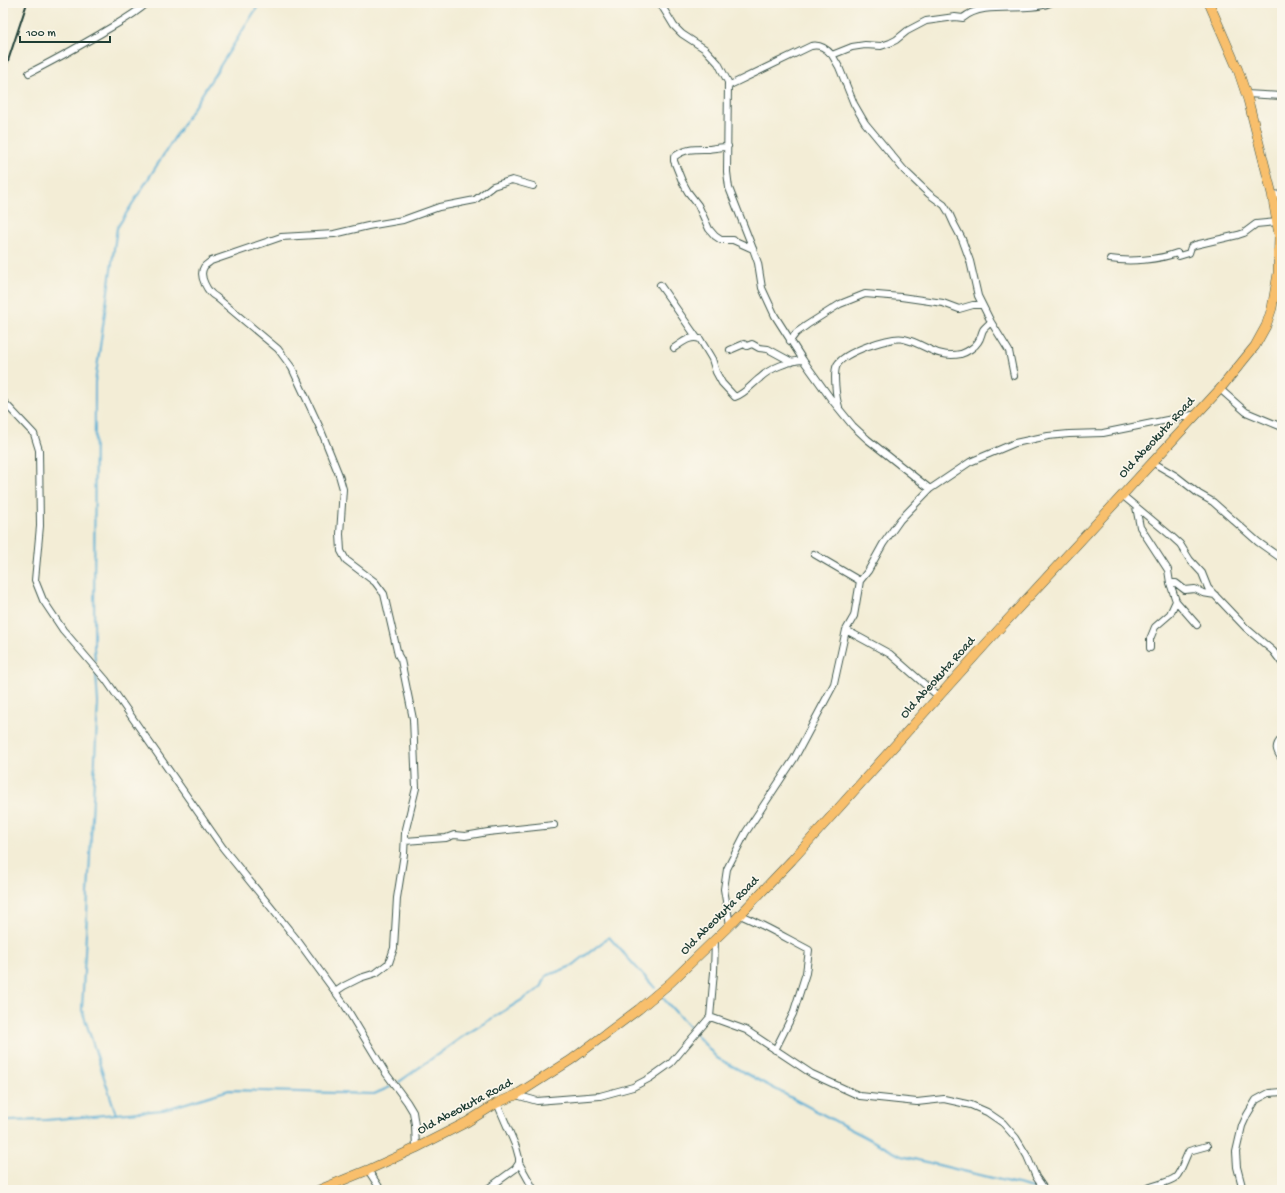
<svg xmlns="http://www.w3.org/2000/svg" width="1285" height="1193" font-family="'Gochi Hand',sans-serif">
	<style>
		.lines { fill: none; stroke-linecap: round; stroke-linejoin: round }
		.stream { stroke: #58add4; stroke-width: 2 }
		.minor-casing { stroke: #3f574c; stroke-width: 8 }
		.highway-casing { stroke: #3f574c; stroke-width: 10 }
		.minor { stroke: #fff; stroke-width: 6 }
		.highway { stroke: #f8bf6c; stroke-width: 9 }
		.rail { stroke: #1f3d34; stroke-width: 2 }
		.labels { text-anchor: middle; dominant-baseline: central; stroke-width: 3.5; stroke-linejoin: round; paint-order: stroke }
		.street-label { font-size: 13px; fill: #1f3d34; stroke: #fbf7ec }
	</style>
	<rect width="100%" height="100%" fill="#fbf7ec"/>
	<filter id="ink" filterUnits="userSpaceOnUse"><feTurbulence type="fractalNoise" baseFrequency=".025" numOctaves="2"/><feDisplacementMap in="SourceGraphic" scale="8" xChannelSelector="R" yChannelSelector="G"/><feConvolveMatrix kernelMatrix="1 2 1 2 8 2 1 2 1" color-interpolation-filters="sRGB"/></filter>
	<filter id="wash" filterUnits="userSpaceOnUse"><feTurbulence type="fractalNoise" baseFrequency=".012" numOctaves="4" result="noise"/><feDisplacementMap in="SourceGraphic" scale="16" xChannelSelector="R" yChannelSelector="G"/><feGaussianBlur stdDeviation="0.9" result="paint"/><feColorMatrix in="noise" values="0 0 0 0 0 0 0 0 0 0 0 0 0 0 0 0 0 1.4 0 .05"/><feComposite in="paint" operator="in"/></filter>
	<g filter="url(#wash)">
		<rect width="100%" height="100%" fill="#f3edd6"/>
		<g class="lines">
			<!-- stream -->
			<path class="stream" d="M 95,660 L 94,647 L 95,382 L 117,228 L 260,3
				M 96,674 L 98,702 L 82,1010 L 116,1114
				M 662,997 L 717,1058 L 901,1156 L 1042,1190
				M 399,1082 L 462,1037 L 541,988 L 546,976 L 572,966 L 609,937 L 655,988
				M 3,1121 L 46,1120 L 163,1110 L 229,1090 L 374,1094 L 390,1087"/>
		</g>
	</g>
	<g filter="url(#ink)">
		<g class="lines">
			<defs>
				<path id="minor" d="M 660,3 L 674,26 L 682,34 L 705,49 L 718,63 L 728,82 L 727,172 L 729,188 L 753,249 L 758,263 L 762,288 L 775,316 L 803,360 L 831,399 L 853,426 L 867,439 L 930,489
					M 832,55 L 839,67 L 854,104 L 865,123 L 904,170 L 929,194 L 944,205 L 949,213 L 954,224 L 962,239 L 970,261 L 978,296 L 991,322 L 1009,351 L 1014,376
					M 29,73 C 53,61 76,48 100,34 C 116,24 133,16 147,3
					M 728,86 L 811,46 C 820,44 826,48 832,55 L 852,47 L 865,45 L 881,46 L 890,43 L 896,40 L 907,31 L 926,21 L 955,17 L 963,18 C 984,0 1024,13 1050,3
					M 1246,94 L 1282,96
					M 728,146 L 726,147 C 720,147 715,148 709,149 C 695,149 686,148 674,157 L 674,161 L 682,181 L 688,192 L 698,205 L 709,229 L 715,236 L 721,240 L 733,240 L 753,249
					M 1272,194 L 1282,195
					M 1110,259 C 1130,262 1158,260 1177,253 L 1179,256 L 1189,253 L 1191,247 L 1195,245 L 1238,235 L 1244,233 L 1256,224 L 1277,222
					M 660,285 L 697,338
					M 790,341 L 796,333 L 807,325 L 840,304 L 865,294 L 901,297 L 943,303 L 959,309 L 973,305 L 982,305
					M 674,348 C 682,343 690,335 700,339 L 712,359 L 716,372 L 722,383 L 735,397 C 745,394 752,384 760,378 C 770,368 789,361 803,360
					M 730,350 L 744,344 L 747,346 L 752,344 L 759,348 L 768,349 L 792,362
					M 1220,389 L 1246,412 L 1282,427
					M 3,401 L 34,434 L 39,450 L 40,526 L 35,580 L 43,600 L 63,630 L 106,680 L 223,848 L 298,941 L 344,1004 L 385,1072 L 407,1102 L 413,1112 L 415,1125 L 416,1148
					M 839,407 C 836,398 833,372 837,365 C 844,352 891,336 904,339 C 926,344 936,359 961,354 C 967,352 975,347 978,342 C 981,338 981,334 983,330 C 985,327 989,324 991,322
					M 1152,462 L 1176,476 L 1199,494 L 1213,502 L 1258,542 L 1282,559
					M 1122,495 L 1170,535 L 1180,544 L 1190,560 L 1202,573 L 1208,588 L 1246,628 L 1273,651 L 1282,663
					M 1136,507 L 1140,527 L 1168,570 L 1170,583 L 1176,601 L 1197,625
					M 814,554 L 860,581
					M 1170,583 L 1176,583 L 1185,590 L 1195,589 L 1203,593 L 1215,595
					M 846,630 L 890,654 L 939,697
					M 1150,648 L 1150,639 L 1155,627 L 1170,614 L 1176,601
					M 1282,738 C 1274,746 1276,751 1282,759
					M 405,841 L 446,838 L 454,835 L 465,836 L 488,832 L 554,825
					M 740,915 C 764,925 786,938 809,950 L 806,973 L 793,1014 L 775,1050
					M 730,925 L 724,889 L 727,869 L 746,832 L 794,759 L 834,684 L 846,630 L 854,616 L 860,581 L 868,571 L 883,544 L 900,520 L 930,489 L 970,462 L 1015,443 L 1048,436 L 1069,434 L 1103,433 L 1197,414
					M 335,992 L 344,986 L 360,978 L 376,973 L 389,963 L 394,948 L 397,898 L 404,854 L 405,833 L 416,788 L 413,719 L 401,660 L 398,655 L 384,594 L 375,582 L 346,560 L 341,551 L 340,534 L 343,489 L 339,475 L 320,428 L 292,368 L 278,349 L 216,297 C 208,293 198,276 204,267 C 205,265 209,263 211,261 L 281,237 L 334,234 L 368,226 L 403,220 L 439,207 L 475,200 L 493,186 L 512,180 L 533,186
					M 710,1017 L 746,1030 L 812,1074 L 860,1096 L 917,1102 L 944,1099 L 971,1105 L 987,1112 L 1003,1123 L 1016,1138 L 1027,1156 L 1036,1177 L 1045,1190
					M 516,1095 L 537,1101 L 600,1096 L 633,1087 L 650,1078 L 671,1063 L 710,1017 L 714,972 L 715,940
					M 519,1163 L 534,1190
					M 368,1170 L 381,1190
					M 486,1190 L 515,1169 L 519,1163 L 519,1158 L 516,1147 L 497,1103
					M 1143,1190 C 1153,1185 1169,1183 1176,1177 C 1181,1172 1185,1158 1189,1151 L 1207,1146
					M 1243,1190 L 1237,1167 L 1236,1152 L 1242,1126 L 1247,1115 L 1256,1100 L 1269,1093 L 1282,1092"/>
				<path id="highway" d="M 319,1190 L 368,1170 L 416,1148 L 467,1122 L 497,1103 L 516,1095 L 571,1060 L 639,1009 L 670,983 L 733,922 L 792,860 L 1001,627 L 1220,389 L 1255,346 L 1266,326 L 1272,308 L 1278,273 L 1279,235 L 1272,194 L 1248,100 L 1238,70 L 1209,3"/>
			</defs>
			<!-- minor casing -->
			<use href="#minor" class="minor-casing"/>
			<!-- highway casing -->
			<use href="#highway" class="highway-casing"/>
			<!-- minor -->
			<use href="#minor" class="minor"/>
			<!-- highway -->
			<use href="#highway" class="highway"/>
			<!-- rail -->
			<path class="rail" d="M 3,76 L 27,3"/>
		</g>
	</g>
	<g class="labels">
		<!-- street labels -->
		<g class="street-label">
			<text transform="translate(1157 438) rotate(-47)">Old Abeokuta Road</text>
			<text transform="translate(938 678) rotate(-48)">Old Abeokuta Road</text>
			<text transform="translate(720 916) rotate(-45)">Old Abeokuta Road</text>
			<text transform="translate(465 1107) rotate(-28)">Old Abeokuta Road</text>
		</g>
	</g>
	<!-- margin -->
	<rect width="1285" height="1193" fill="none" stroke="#fbf7ec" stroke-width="16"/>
	<!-- scale -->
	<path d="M20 36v6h90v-6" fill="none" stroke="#1f3d34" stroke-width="2"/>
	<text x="26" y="36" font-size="12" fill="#1f3d34" stroke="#fbf7ec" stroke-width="3" paint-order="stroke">100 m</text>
</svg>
